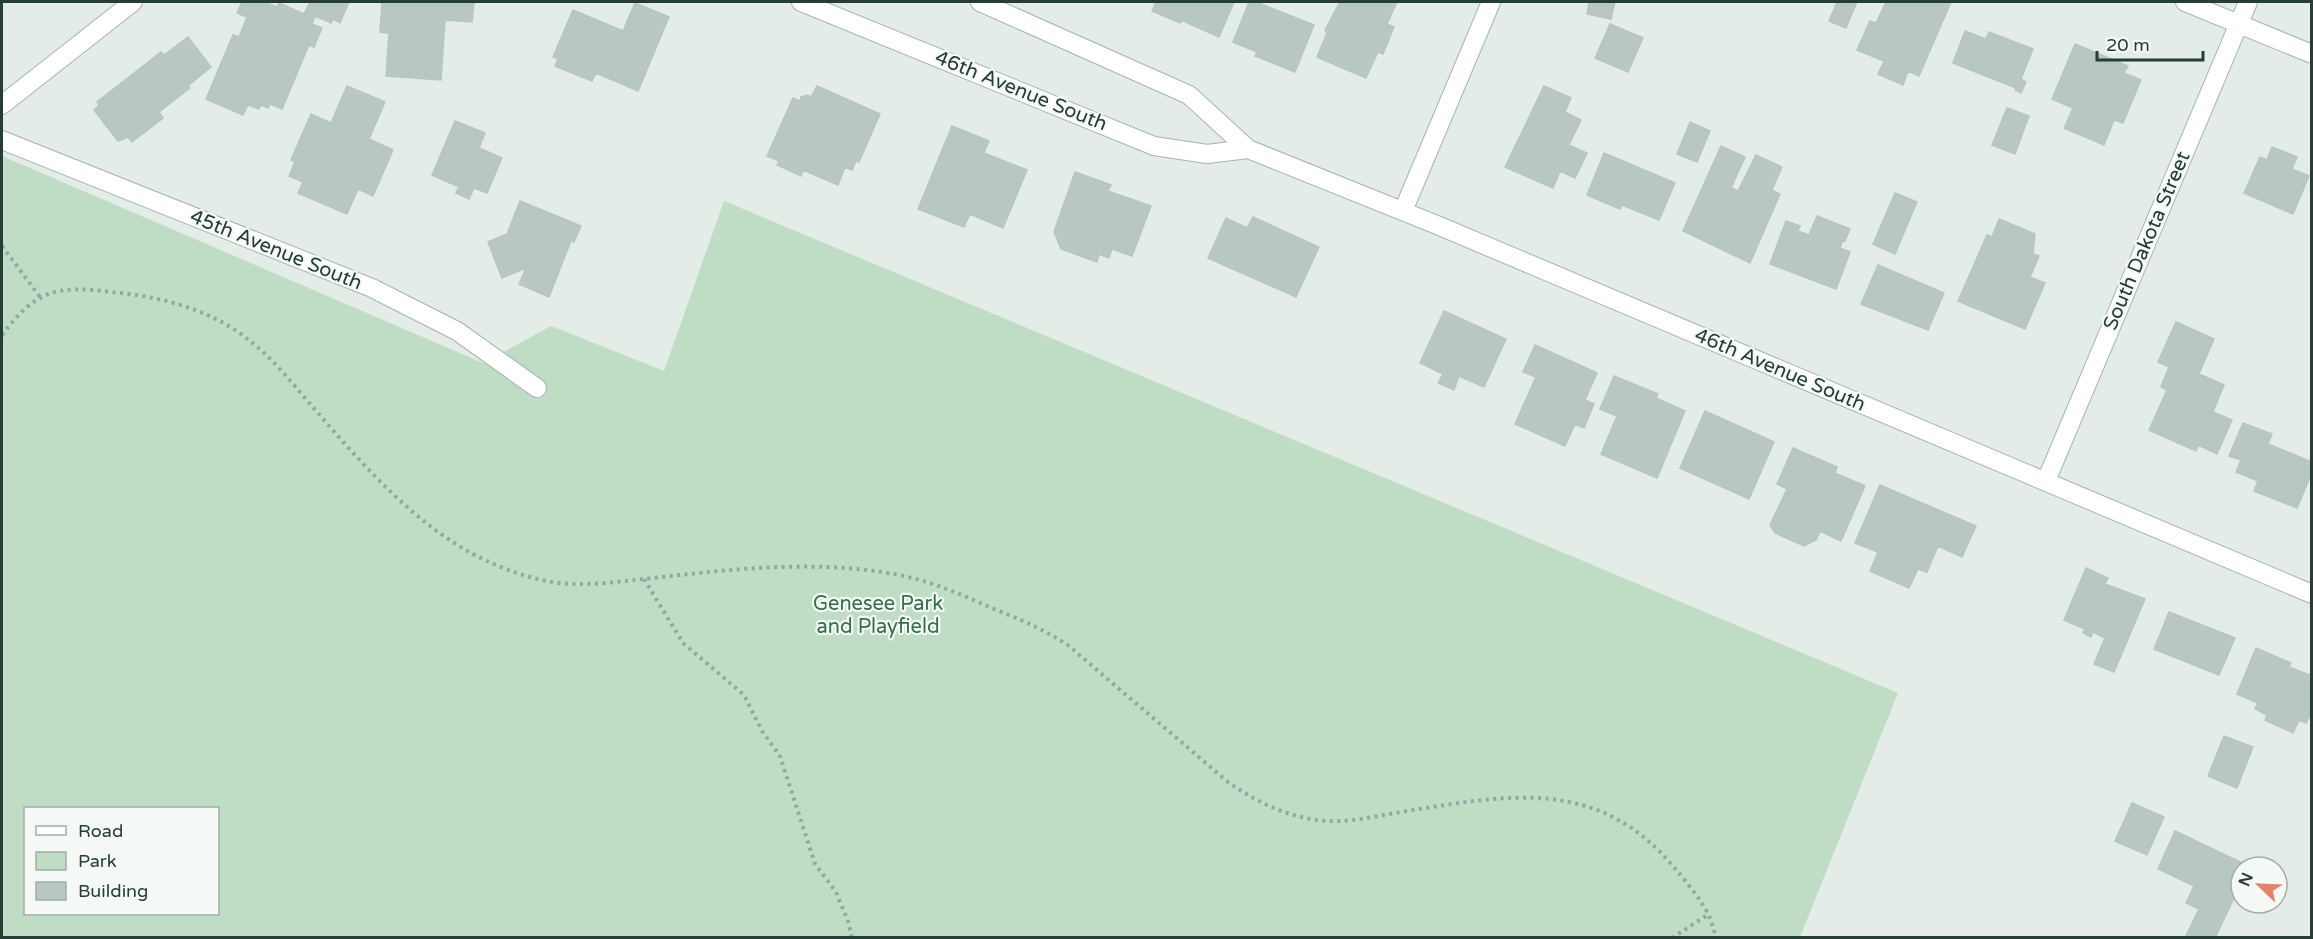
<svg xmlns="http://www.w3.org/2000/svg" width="2313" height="939" font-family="'Varela Round',sans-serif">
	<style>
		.green { fill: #bfdcc5; fill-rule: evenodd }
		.building { fill: #b9c7c1; stroke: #b7c6bf; stroke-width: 1.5 }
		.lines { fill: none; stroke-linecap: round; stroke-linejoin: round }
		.minor-casing { stroke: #a7b4af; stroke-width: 20 }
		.path { stroke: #87ada0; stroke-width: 4; stroke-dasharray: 3 4.5; stroke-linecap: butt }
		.minor { stroke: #fff; stroke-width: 18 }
		.labels { text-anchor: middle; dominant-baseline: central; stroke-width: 4.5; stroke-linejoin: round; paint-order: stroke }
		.street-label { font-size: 20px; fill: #253d35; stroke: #f4f9f6 }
		.park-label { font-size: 20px; fill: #327047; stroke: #f4f9f6 }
	</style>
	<rect width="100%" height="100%" fill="#e4ece8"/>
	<!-- green -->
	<path class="green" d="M 2,156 L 483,363 L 551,326 L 664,371 L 724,201 L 1898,693 L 1800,937 L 2,937 ZM 26,808 L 218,808 L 218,914 L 26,914 Z"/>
	<!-- building -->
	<path class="building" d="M 242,2 L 265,2 L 277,7 L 279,3 L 304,14 L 310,2 L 349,2 L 340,23 L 333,19 L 331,23 L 315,16 L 312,24 L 322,28 L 314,47 L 309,45 L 282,109 L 270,104 L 268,108 L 261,105 L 259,109 L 248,105 L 243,115 L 206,99 L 233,35 L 239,37 L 247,17 L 237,13 Z
		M 382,2 L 474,2 L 472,22 L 445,20 L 441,80 L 386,76 L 389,33 L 380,32 Z
		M 1156,2 L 1234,2 L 1219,37 L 1181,20 L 1180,23 L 1152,11 Z
		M 1249,2 L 1256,2 L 1314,25 L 1295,72 L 1255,56 L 1257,52 L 1233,42 Z
		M 1340,2 L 1397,2 L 1387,24 L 1394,27 L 1383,54 L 1378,52 L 1366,78 L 1317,57 L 1327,33 L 1325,30 Z
		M 1589,2 L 1615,2 L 1611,19 L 1587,14 Z
		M 1837,2 L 1857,2 L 1846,28 L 1829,21 Z
		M 1886,2 L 1951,2 L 1919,76 L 1908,71 L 1903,85 L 1878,74 L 1884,61 L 1857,50 L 1870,21 L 1876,23 Z
		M 635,3 L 669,17 L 638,91 L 596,73 L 592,81 L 555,66 L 558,59 L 553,57 L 573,10 L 623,31 Z
		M 1610,24 L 1643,38 L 1628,72 L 1595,58 Z
		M 1965,31 L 1986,39 L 1989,32 L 2033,49 L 2021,79 L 2026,82 L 2021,93 L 2015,90 L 2016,88 L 1953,63 Z
		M 188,37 L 211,67 L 188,86 L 190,88 L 159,112 L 163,118 L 132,142 L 128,137 L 118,141 L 94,110 L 99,105 L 97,102 L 161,52 L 164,55 Z
		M 2075,44 L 2128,66 L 2124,73 L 2141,80 L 2123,123 L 2114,120 L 2104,145 L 2064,128 L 2073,108 L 2052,99 Z
		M 347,86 L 385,102 L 369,139 L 393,150 L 373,196 L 358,189 L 347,214 L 298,193 L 303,182 L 289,176 L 295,162 L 291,160 L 311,114 L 331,123 Z
		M 817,86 L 880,114 L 859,162 L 856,161 L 852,170 L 845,167 L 838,185 L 803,170 L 801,176 L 777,165 L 779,161 L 767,156 L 793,98 L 800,101 L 801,97 L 807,95 L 811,97 Z
		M 1544,86 L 1571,98 L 1565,112 L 1581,120 L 1569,145 L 1587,153 L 1575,178 L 1560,171 L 1553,188 L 1505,167 Z
		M 2007,108 L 2029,116 L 2015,154 L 1992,145 Z
		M 455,121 L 485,133 L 479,148 L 502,158 L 487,193 L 474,188 L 469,199 L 456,193 L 459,187 L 432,175 Z
		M 1690,122 L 1710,131 L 1697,162 L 1677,154 Z
		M 952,126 L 989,141 L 984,153 L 1027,170 L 1003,228 L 970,214 L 964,227 L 918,209 Z
		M 1721,146 L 1745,157 L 1731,188 L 1738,191 L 1756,155 L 1782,167 L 1772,190 L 1780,194 L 1750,263 L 1683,231 Z
		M 2272,147 L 2297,157 L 2292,169 L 2309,176 L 2293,214 L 2244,193 L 2260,157 L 2267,160 Z
		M 1604,153 L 1675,183 L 1659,220 L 1622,205 L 1620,209 L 1587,195 Z
		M 1075,172 L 1111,185 L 1108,191 L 1151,206 L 1132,256 L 1112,249 L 1109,258 L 1099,254 L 1097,262 L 1061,249 L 1054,232 Z
		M 1895,193 L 1917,202 L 1895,254 L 1873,244 Z
		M 520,201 L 581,226 L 574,242 L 571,241 L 549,297 L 519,284 L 526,268 L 502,278 L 488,242 L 507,234 Z
		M 1817,216 L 1850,229 L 1845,241 L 1843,240 L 1840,248 L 1850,252 L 1836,289 L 1770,264 L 1786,221 L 1800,226 L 1798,231 L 1809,235 Z
		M 1253,217 L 1319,247 L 1296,297 L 1208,258 L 1226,218 L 1247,228 Z
		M 1999,219 L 2035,234 L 2033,254 L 2039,256 L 2030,277 L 2045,283 L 2025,329 L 1958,301 L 1987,235 L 1992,237 Z
		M 1878,265 L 1944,293 L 1928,330 L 1861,304 Z
		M 1444,311 L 1506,339 L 1484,387 L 1459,376 L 1454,390 L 1438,383 L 1443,374 L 1420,363 Z
		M 2176,322 L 2214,339 L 2199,374 L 2224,385 L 2213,412 L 2232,420 L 2217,454 L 2198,445 L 2196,451 L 2149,430 L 2167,390 L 2161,387 L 2169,367 L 2158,362 Z
		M 1535,345 L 1597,373 L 1585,400 L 1594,404 L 1584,428 L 1575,424 L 1565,446 L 1515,424 L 1536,377 L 1523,372 Z
		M 1614,376 L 1658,394 L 1656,398 L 1685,411 L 1657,478 L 1601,454 L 1617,416 L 1600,409 Z
		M 1705,411 L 1774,442 L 1749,499 L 1680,468 Z
		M 2243,423 L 2272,434 L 2268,444 L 2312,462 L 2312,472 L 2297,508 L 2254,491 L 2258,481 L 2236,472 L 2241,460 L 2229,456 Z
		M 1793,448 L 1837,467 L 1835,473 L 1865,486 L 1841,541 L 1820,531 L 1816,540 L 1804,546 L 1775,533 L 1770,525 L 1787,489 L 1777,484 Z
		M 1880,485 L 1976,526 L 1962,557 L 1938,546 L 1927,572 L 1918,569 L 1909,588 L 1870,571 L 1878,552 L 1855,543 Z
		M 2086,568 L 2108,578 L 2105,584 L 2145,599 L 2114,672 L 2094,664 L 2105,638 L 2093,632 L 2091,637 L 2083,633 L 2085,629 L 2064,620 Z
		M 2169,612 L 2235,638 L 2219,675 L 2154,649 Z
		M 2256,648 L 2291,663 L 2289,667 L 2312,676 L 2312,711 L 2306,723 L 2299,720 L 2293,733 L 2265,720 L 2267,715 L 2255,709 L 2258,703 L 2237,694 Z
		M 2224,736 L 2253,747 L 2237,788 L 2208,776 Z
		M 2132,803 L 2164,817 L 2147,855 L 2115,841 Z
		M 2175,831 L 2249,866 L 2241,867 L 2241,883 L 2215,938 L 2185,938 L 2199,909 L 2186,903 L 2194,886 L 2158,869 Z"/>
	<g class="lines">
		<defs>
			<path id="minor" d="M 801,2 L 1154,146 L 1207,154 L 1248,149
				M 980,2 L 1189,95 L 1248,149 L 1437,225 L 2312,594
				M 2185,2 L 2312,54
				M 2,105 L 133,2
				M 2,140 L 372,288 L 457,331 L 537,388
				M 1403,211 L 1491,2
				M 2046,481 L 2248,2"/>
		</defs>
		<!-- minor casing -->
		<use href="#minor" class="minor-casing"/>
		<!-- path -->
		<path class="path" d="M 2,246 L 40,297
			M 2,335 C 36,290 56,285 111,292 C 153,296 195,305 232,328 C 266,349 291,382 317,412 C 363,465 412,521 473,554 C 500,568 529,579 559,583 C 587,586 616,582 643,579 C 682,575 720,570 758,568 C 812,565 868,566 920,580 C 948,588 973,600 999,611 C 1024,621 1047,631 1069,646 L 1228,782 C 1258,803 1291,819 1328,821 C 1353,822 1377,816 1401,812 C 1497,797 1587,776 1662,854 C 1676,869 1701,898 1709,916 C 1712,923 1714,930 1716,938
			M 644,579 L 683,643 L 744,695 L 762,731 L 780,756 L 815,864 L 836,892 L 848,921 L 852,938
			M 1672,938 L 1709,914"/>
		<!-- minor -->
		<use href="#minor" class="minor"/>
	</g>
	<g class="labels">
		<!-- street labels -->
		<g class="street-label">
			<text transform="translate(1021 91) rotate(22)">46th Avenue South</text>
			<text transform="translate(2147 241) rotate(-67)">South Dakota Street</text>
			<text transform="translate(276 250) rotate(22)">45th Avenue South</text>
			<text transform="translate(1780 370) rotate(23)">46th Avenue South</text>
		</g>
		<!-- park labels -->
		<g class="park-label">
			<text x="878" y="604">Genesee Park<tspan x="878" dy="23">and Playfield</tspan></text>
		</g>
	</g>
	<!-- border -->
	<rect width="2313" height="939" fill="none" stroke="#253d35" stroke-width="6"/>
	<!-- legend -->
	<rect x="24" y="807" width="195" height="108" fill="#f4f9f6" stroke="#a1aea9" stroke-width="1.5"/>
	<rect x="36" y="826" width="30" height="9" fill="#ffffff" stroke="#a1aea9" stroke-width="1.5"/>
	<text x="78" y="837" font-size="18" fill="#253d35">Road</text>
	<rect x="36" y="852" width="30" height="18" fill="#bfdcc5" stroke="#a1aea9" stroke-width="1.5"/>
	<text x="78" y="867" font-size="18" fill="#253d35">Park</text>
	<rect x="36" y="882" width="30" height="18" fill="#b9c7c1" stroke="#a1aea9" stroke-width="1.5"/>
	<text x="78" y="897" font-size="18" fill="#253d35">Building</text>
	<!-- north arrow -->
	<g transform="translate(2259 885) rotate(293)"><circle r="28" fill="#f4f9f6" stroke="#a1aea9" stroke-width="1.5"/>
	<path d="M0-4.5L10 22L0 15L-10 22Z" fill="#e78167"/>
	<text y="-9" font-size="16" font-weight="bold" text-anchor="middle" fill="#253d35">N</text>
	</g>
	<!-- scale -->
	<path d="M2097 51v9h106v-9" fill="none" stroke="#253d35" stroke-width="3"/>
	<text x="2106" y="51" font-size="18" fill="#253d35" stroke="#f4f9f6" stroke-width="4.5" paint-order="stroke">20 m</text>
</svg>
